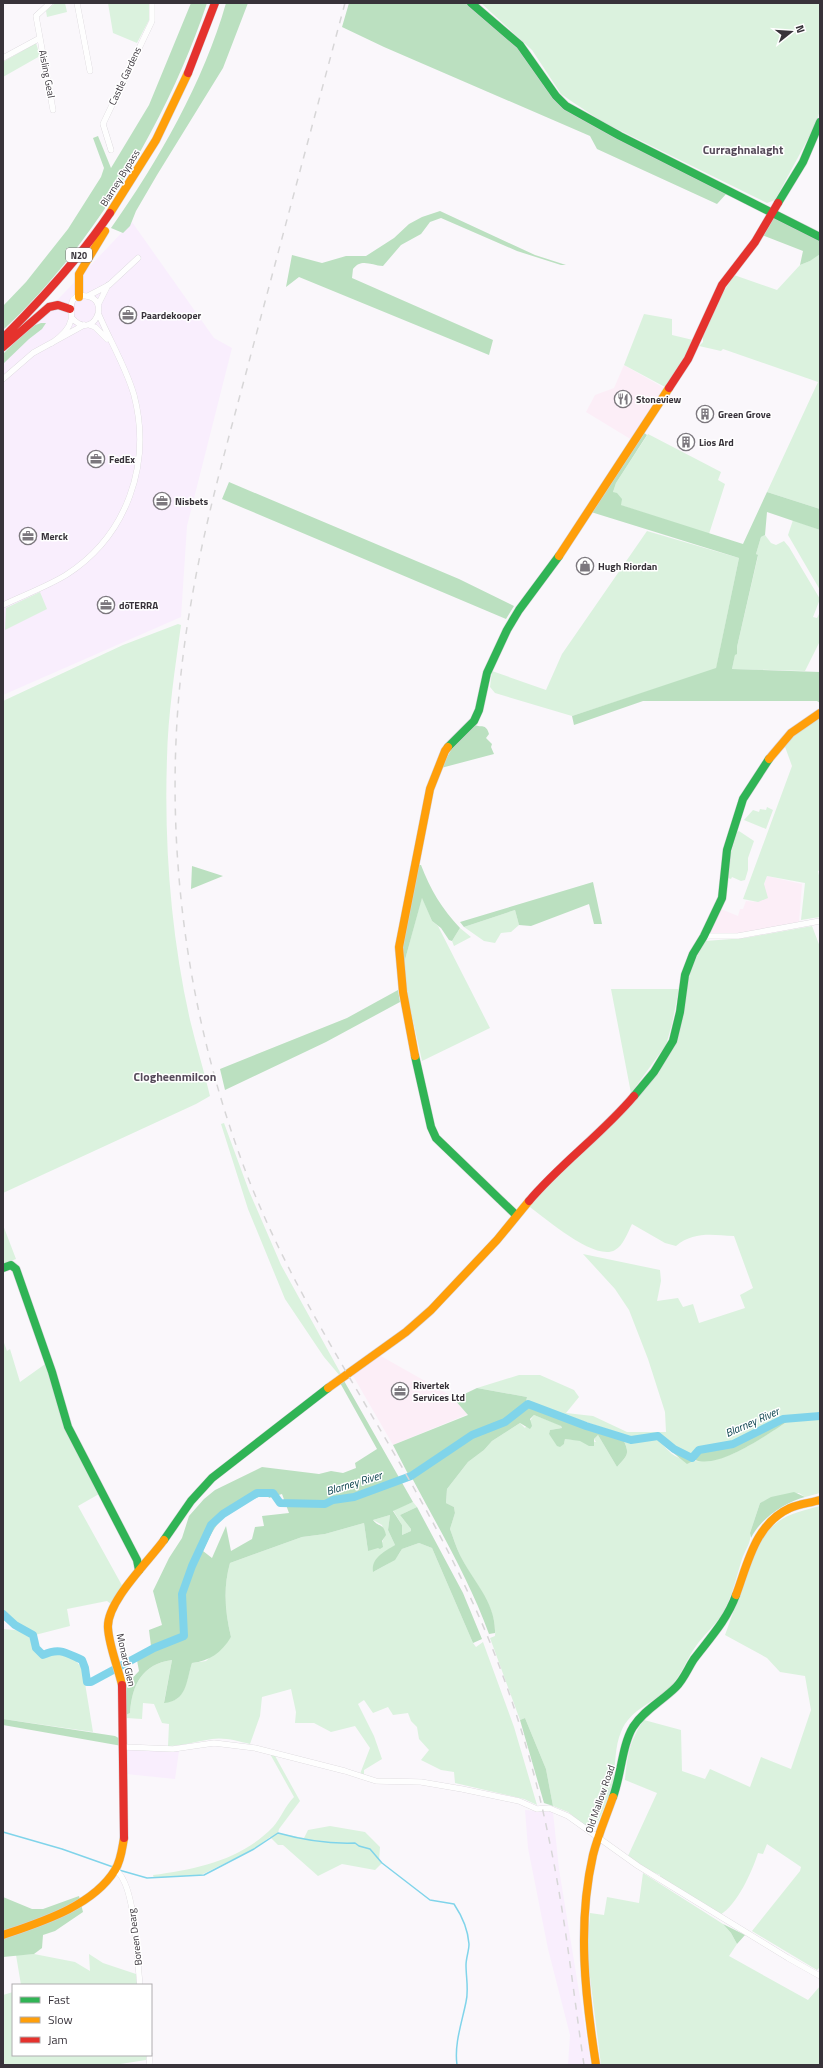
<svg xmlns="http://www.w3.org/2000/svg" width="823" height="2068" font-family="'Titillium Web',sans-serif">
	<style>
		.commercial { fill: #fceef7 }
		.built { fill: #f9eefd }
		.green { fill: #dbf2de }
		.forest { fill: #bbe0c0; fill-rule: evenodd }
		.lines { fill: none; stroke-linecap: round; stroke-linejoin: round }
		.stream { stroke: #80d4ea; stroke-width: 1.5 }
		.river { stroke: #80d4ea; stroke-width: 8 }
		.street-casing { stroke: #d5d1d6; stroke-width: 6 }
		.fast-casing { stroke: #d5d1d6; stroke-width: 9 }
		.slow-casing { stroke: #d5d1d6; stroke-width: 9 }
		.jam-casing { stroke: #d5d1d6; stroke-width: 9 }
		.street { stroke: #fefefe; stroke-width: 5.5 }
		.fast { stroke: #30b455; stroke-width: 8 }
		.slow { stroke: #ff9f0a; stroke-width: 8 }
		.jam { stroke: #e5322d; stroke-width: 8 }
		.rail { stroke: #d7d6d7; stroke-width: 1.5; stroke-dasharray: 7 7; stroke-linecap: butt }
		.labels { text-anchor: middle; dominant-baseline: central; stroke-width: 3; stroke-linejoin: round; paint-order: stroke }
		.shield { fill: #fff; stroke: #747075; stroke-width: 1 }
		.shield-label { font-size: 9px; font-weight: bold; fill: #38333a }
		.street-label { font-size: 10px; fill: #38333a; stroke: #fff }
		.poi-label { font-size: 10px; font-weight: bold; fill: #38333a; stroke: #fff; text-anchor: start }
		.water-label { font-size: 11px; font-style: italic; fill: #043d49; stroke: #fff }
		.quarter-label { font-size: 12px; font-weight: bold; fill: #564b5a; stroke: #fff }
	</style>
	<rect width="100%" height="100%" fill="#faf7fb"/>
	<!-- commercial -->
	<path class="commercial" d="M 624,365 L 664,388 L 632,440 L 586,412 L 595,395 L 614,388 Z
		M 767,876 L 802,884 L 799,922 L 739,935 L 708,935 L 721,909 L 738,916 L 740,909 L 743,909 L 746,901 L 758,902 Z
		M 379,1355 L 448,1394 L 468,1414 L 393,1445 L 352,1374 Z"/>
	<!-- built -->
	<path class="built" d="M 132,222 L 214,338 L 232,348 L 187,526 L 181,617 L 3,695 L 3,362 L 42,316 Z
		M 128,1749 L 179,1751 L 175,1779 L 126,1774 Z
		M 525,1810 L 553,1812 L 559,1869 L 591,2065 L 568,2065 L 570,2035 L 548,1949 L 528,1848 Z"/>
	<!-- green -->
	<path class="green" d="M 55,3 L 65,3 L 67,12 L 47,17 L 46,11 Z
		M 108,3 L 149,3 L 149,20 L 137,43 L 113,33 Z
		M 481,3 L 820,3 L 820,110 L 816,124 L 775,200 L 767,203 L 603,122 L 574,103 L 561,94 L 532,50 Z
		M 36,43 L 40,56 L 3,77 L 3,62 Z
		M 819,253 L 820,254 L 820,509 L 767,492 L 818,382 L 723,349 L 721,351 L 699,346 L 703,342 L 703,334 L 716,304 L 734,275 L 777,290 L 800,265 L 810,261 Z
		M 644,314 L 672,319 L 672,335 L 693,340 L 685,358 L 665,387 L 624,365 Z
		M 648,434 L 721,472 L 718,480 L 725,484 L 709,534 L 620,505 L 613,492 L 616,483 Z
		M 793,520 L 820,530 L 820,590 L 788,535 Z
		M 647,531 L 739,558 L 716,669 L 572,716 L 495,693 L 490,687 L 492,671 L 546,690 L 562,654 Z
		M 765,535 L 771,543 L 776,545 L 784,541 L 789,547 L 820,599 L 813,617 L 817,618 L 820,612 L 820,641 L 805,671 L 732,669 L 735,654 L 737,654 L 737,647 L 758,556 L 756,554 L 761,537 Z
		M 40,592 L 47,609 L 5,630 L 6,608 Z
		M 178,624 L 181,625 C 175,669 168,714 167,758 C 164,845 171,935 190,1020 C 196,1045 204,1071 210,1096 L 196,1104 L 3,1193 L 3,701 L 123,645 Z
		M 820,715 L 820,870 L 818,871 L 820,880 L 820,917 L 801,920 L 805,883 L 767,876 L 764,884 L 768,898 L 758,902 L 743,899 L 792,766 L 784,744 Z
		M 767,807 L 773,810 L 766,829 L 744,820 L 753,810 L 759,812 L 760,809 L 766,810 Z
		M 739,831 L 754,841 L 748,858 L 748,870 L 745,880 L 741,881 L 732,877 L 731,879 L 728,878 L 728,863 L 737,832 Z
		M 422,897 L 432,921 L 438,926 L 490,1028 L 422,1061 L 407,994 L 403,967 Z
		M 515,910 L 519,925 L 511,932 L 501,933 L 495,943 L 484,941 L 464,927 Z
		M 812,926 L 820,947 L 820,1493 L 805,1497 L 799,1493 C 785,1495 773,1496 760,1503 L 750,1533 C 752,1542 745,1550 742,1559 C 736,1578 732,1598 721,1616 C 713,1627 703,1636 696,1646 C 686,1660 681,1676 670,1687 C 654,1703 630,1709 621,1732 C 614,1748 616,1769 612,1786 C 608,1800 602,1813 596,1826 L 587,1827 L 568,1812 L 553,1806 L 546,1769 L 525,1718 L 520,1720 L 490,1638 L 495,1636 C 497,1604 472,1581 460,1555 C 456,1547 453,1537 450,1529 L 455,1513 L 454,1507 L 446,1503 L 447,1489 L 468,1462 L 484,1450 L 492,1441 L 520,1423 L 525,1428 L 534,1415 L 560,1425 L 562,1428 L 550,1430 L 549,1434 L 560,1446 L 564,1444 L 565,1439 L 596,1442 L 594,1439 L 598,1435 L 617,1467 C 628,1455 630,1454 623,1439 L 632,1441 L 657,1437 L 657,1439 C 663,1444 670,1454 677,1457 C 717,1473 755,1441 787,1422 L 788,1419 L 809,1418 L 808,1415 L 784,1416 L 732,1443 L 699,1448 L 692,1457 L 675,1448 L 658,1434 L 631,1437 L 526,1402 L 527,1397 L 477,1388 L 519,1375 L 540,1375 L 574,1390 L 579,1397 L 566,1413 L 593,1416 L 627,1432 L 666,1432 L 665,1412 L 648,1359 L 629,1310 L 615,1289 L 583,1254 L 660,1270 L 661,1281 L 657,1301 L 678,1298 L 683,1307 L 693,1304 L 699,1323 L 745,1308 L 740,1295 L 753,1288 L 734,1236 C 712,1235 694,1231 676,1246 L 665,1243 L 632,1224 C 628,1232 623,1246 615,1250 C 595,1262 544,1217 527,1205 L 658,1074 L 676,1039 L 691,968 L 705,941 L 745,938 Z
		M 460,928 L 471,937 L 454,946 L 452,941 Z
		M 611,989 L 679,989 L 672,1024 L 666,1045 L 631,1093 Z
		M 224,1123 L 249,1191 L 281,1265 L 341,1374 L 340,1376 L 324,1357 L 285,1299 L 248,1209 L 221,1124 Z
		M 3,1225 L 16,1259 L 3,1264 Z
		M 3,1340 L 7,1351 L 10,1349 L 20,1382 L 48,1362 L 61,1405 L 99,1494 L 78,1506 L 124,1589 L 111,1604 L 107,1601 L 67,1609 L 70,1626 L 35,1635 L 27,1632 L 34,1648 L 40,1656 C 45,1657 47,1654 52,1653 C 64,1651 78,1659 83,1671 L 93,1732 L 3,1719 L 3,1629 L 26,1631 L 15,1625 L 3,1614 Z
		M 413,1502 L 417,1507 L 400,1515 L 411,1529 L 411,1531 L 402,1535 L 402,1525 L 393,1510 Z
		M 820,1506 L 820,1967 L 817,1970 L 752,1931 L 800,1871 L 801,1867 L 767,1844 L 763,1854 L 758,1853 C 752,1872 737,1905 720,1915 L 660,1878 L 660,1875 L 650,1871 L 628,1856 L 657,1793 L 625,1780 C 627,1757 630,1739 644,1720 L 681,1730 L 682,1771 L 705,1779 L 710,1769 L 750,1787 L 761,1757 L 791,1769 L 811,1710 L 805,1676 L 780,1672 L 767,1658 L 725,1635 L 758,1544 C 776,1517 789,1514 820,1506 Z
		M 390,1515 L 388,1530 L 395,1545 L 373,1572 C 384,1566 396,1561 402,1549 L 419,1543 L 432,1548 L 473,1643 L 476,1647 L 483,1642 L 514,1727 L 537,1805 L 524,1799 L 455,1783 L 454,1772 L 441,1770 L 421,1760 L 429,1750 L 419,1739 L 417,1727 L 411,1721 L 408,1713 L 393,1715 L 388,1707 L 373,1713 L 364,1700 L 358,1704 L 374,1736 L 382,1759 L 364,1770 L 364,1775 L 360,1774 L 370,1748 L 355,1726 L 331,1732 L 314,1723 L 295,1723 L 296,1712 L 291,1689 L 262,1697 L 260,1716 L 250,1744 C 238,1741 224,1737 212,1739 C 197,1741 184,1746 168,1746 L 169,1724 L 162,1723 L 154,1704 L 143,1703 L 142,1719 L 126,1718 L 126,1715 L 130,1713 C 132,1685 142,1664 172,1660 L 164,1702 C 186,1703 186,1680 192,1663 L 206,1661 L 231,1637 C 225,1612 223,1588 230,1563 L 302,1537 L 325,1534 L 364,1523 L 368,1551 L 382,1543 L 385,1535 L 382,1525 L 373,1520 Z
		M 269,1752 L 274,1754 L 300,1801 L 279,1829 L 278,1833 L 304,1838 L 308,1830 L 330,1826 L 365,1832 L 380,1847 L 379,1860 L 382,1863 L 375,1870 L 342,1864 L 318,1876 L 283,1845 L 278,1845 L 270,1837 L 254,1849 L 201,1875 L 154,1878 L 153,1875 C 197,1869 241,1860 273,1827 C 281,1818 285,1806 294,1797 Z
		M 643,1873 L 723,1924 L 731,1933 L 737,1944 L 729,1956 L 808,2000 L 820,1986 L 820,2065 L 601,2065 L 587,1953 L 590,1913 L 604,1915 L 607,1897 L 639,1903 Z
		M 34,1954 L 75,1962 L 90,1971 L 89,1954 L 103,1963 L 136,1974 L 137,1985 L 21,1985 L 16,1955 Z
		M 13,1992 L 13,2055 L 147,2055 L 146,2060 L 114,2065 L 3,2065 L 3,1995 Z"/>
	<!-- forest -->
	<path class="forest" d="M 191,3 L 207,3 C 169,118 92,248 3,330 L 3,306 L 26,282 L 68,229 L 101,177 L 104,168 L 93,138 L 98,136 L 111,168 L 149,105 Z
		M 226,3 L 248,3 L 223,68 L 157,175 L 136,211 L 130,226 L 123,233 L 111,228 C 158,162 204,81 226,3 Z
		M 349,3 L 468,3 L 527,56 L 554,99 L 727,193 L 717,204 L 597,149 L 590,136 L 384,47 L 342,27 Z
		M 440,211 L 535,255 L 566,265 L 561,265 L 517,251 L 441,218 L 430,222 L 421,234 L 401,245 L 383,266 C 371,265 361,258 353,269 L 352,278 L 493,340 L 489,355 L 299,277 L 286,287 L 292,255 L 322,263 L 346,256 L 366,256 L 394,238 L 409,224 L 422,217 Z
		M 774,217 L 820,241 L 820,254 L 810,261 L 800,265 L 803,251 L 762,235 Z
		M 41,323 L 46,323 L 42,329 L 29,339 L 3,364 L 3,354 L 30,327 Z
		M 643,432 L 647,435 L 616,483 L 613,492 L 617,493 L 622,499 L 621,505 L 743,544 L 767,492 L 820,509 L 820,530 L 767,512 L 765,535 L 761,537 L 756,554 L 758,555 L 737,647 L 737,654 L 735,655 L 732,669 L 820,672 L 820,703 L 817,701 L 643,701 L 574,725 L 572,716 L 716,668 L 739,558 L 591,512 Z
		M 229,482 L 459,579 L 514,606 L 506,619 L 222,499 Z
		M 475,725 C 481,728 486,723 489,734 L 486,738 L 492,744 L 491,747 L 494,754 L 441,768 L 451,750 Z
		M 417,865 L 421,865 C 430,889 442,909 460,928 L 452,941 L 449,940 L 441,928 L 432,921 L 422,898 L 403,967 L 401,953 Z
		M 192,866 L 223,876 L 191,889 Z
		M 593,882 L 602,924 L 594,924 L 589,904 L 531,926 L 519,925 L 515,910 L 464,927 L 460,922 Z
		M 398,990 L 400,1002 L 326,1042 L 225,1090 L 220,1069 L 347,1018 Z
		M 343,1379 L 413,1502 L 393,1511 L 402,1525 L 402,1535 L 411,1531 L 411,1529 L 400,1515 L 417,1507 L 463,1593 L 482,1639 L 473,1643 L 432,1548 L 419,1543 L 402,1549 L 395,1560 L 373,1572 C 371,1558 384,1552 395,1545 L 388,1530 L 390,1515 L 373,1520 C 379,1528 383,1522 386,1535 L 382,1541 L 383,1547 L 380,1549 L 378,1548 L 368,1551 L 364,1523 L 325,1534 L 302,1537 L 230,1563 C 223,1588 225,1612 231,1637 C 221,1653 210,1661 192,1663 C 186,1682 187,1701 164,1703 L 172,1660 C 142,1664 132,1685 130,1713 L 126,1715 L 125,1686 L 139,1671 L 136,1655 L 151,1646 L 149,1630 L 162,1625 L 153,1591 L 169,1558 L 182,1538 L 189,1516 L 204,1499 L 215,1490 L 262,1467 L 319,1474 L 331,1471 L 343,1473 L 356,1468 L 355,1463 L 377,1449 L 339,1381 ZM 267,1494 L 269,1498 L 282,1494 L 289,1513 L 262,1516 L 264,1526 L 255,1527 L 252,1539 L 231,1551 L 226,1526 L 212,1558 L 203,1551 C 219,1515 229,1507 267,1494 Z
		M 477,1388 L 527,1397 L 526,1402 L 504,1419 L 472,1432 L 408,1474 L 393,1445 L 468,1415 L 454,1399 Z
		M 528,1405 L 623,1439 C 630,1454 628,1455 617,1467 L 598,1435 L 594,1439 L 594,1446 L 589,1446 L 580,1441 L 565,1439 L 564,1444 L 560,1447 L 557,1446 L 549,1434 L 550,1430 L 562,1428 L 561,1426 L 534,1415 L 530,1419 L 532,1426 L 530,1429 L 520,1423 L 492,1441 L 484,1450 L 468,1462 L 447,1489 L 446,1503 L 454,1507 L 455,1513 L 450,1529 C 453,1537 456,1547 460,1555 C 472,1580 496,1602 495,1633 L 489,1634 C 469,1579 439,1529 412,1478 L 472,1438 L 505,1424 Z
		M 788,1419 L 787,1422 C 766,1435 720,1469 695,1460 L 687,1464 L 656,1439 L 657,1437 L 676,1452 L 692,1459 L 700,1451 L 734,1446 L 783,1420 Z
		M 794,1492 L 805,1497 C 784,1503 761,1518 751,1538 L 750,1533 L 760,1503 L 771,1497 Z
		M 525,1718 L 546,1769 L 553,1806 L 544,1803 L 520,1720 Z
		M 3,1719 L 115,1736 L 122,1740 L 122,1746 L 3,1725 Z
		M 79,1896 L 83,1912 L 55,1931 L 43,1935 L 42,1948 L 34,1954 L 3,1957 L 3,1897 L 32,1909 L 43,1909 Z
		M 723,1924 L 745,1935 L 737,1944 L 731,1933 Z"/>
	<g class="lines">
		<!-- stream -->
		<path class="stream" d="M 3,1832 L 62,1849 L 113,1867
			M 119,1870 L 147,1878 L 204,1875 L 254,1849 L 278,1833 C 303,1840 329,1844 355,1843 L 359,1846 L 370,1849 L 382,1863 L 430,1900 L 454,1904 C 462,1916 468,1930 469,1944 C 469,1951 466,1958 466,1965 C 466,1978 469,1990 466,2002 C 462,2022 454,2044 457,2065"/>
		<!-- river -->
		<path class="river" d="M 3,1614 L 15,1625 L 33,1635 L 36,1648 L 43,1655 C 60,1647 66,1653 82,1660 L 85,1668 L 87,1682 L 91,1682 L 154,1648 L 184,1636 L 182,1594 L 192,1566 L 211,1525 L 223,1514 L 257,1493 L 273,1493 L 280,1503 L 325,1504 L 333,1500 L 354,1497 L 411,1476 L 472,1435 L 505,1422 L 528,1404 L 586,1426 L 631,1440 L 658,1436 L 674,1449 L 692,1458 L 699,1450 L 733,1444 L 783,1419 L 820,1416"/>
		<defs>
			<path id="street" d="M 50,3 L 36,16 L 53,110
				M 77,3 L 90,71
				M 3,58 L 40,38
				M 111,150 L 103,124 L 152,21 L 152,3
				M 88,296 L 109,285 L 138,258
				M 98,305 L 108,285
				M 89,325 L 95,327 L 107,339
				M 52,343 C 59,338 69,330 71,320 C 73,313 65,294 86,296 C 112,299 93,342 72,318
				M 3,379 L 33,353 L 84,325
				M 3,605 C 24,595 46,587 66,575 C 127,536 152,464 134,395 C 126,367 110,341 99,315
				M 704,936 L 738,936 L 820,921
				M 124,1747 L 173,1749 L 214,1743 L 255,1748 L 345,1771 L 376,1781 L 421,1782 L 462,1789 L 519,1801 L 537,1809 L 549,1808 L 568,1816 L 638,1866 L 788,1958 L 820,1976
				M 115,1870 C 136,1882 137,1962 140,1985
				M 149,2065 L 150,2055"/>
			<path id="fast" d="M 471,3 L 520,45 L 556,96 L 566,106 L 620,136 L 820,237
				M 778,203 L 803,162 L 820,122
				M 448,747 L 474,721 L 479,710 L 487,673 L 507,630 L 519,610 L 559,556
				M 415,1056 L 431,1127 L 436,1138 L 516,1215
				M 634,1096 L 654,1072 L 673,1041 L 680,1012 L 685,975 L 693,954 L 704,936 L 722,898 L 727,850 L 743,799 L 769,759
				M 3,1268 L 11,1265 L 16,1269 L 52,1372 L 68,1427 L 137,1560 L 139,1570
				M 164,1540 L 191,1501 L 212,1478 L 328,1388
				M 613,1797 C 621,1776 622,1745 633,1727 C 644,1710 662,1701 676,1687 C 684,1679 688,1668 694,1659 C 710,1638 727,1620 736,1595"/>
			<path id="slow" d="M 110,213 L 156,140 L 188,73
				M 79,297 L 79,274 L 105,231
				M 559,556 L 669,388
				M 769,759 L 791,733 L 820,713
				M 415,1056 L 403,992 L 399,947 L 430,789 L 445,751 L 448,747
				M 328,1388 L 406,1332 L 431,1310 L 497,1240 L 529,1201
				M 736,1595 C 748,1563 755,1524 790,1508 C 799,1504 810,1503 820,1500
				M 122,1685 C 118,1667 109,1646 108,1628 C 106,1602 149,1561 164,1540
				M 3,1935 C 41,1922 93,1906 115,1870 C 121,1861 122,1849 124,1838
				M 596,2065 C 585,1995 577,1925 593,1855 C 598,1835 606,1817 613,1797"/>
			<path id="jam" d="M 188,73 L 215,3
				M 3,338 C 42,299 79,259 110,213
				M 3,347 L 49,307 L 58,305 L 70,309
				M 669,388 L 688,359 L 722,285 L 755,242 L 778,203
				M 529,1201 C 561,1163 602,1134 634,1096
				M 122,1685 L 124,1838"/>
		</defs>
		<!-- street casing -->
		<use href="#street" class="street-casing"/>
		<!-- fast casing -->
		<use href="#fast" class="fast-casing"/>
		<!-- slow casing -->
		<use href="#slow" class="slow-casing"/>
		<!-- jam casing -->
		<use href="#jam" class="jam-casing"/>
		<!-- street -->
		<use href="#street" class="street"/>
		<!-- fast -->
		<use href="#fast" class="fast"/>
		<!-- slow -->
		<use href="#slow" class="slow"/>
		<!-- jam -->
		<use href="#jam" class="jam"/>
		<!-- rail -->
		<path class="rail" d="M 345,3 C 315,115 285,227 255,339 C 232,427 206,514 191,603 C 158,789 177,983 241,1159 C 296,1311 395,1438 463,1582 C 503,1664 531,1751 549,1839 C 565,1914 573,1990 584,2065"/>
	</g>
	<!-- icons -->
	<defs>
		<symbol id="office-ring" viewBox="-11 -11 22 22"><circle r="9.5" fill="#fff" stroke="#7c787e" stroke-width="1.5"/><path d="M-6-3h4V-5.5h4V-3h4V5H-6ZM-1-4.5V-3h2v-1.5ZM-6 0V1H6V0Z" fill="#7c787e"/></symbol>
		<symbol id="restaurant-ring" viewBox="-11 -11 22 22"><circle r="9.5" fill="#fff" stroke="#7c787e" stroke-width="1.5"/><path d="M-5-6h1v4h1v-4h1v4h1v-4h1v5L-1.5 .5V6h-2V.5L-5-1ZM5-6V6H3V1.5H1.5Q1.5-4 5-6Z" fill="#7c787e"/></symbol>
		<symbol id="building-ring" viewBox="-11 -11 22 22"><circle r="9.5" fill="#fff" stroke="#7c787e" stroke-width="1.5"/><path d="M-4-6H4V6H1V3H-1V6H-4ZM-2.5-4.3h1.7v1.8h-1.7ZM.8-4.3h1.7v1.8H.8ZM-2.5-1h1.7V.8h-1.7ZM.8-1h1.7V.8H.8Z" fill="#7c787e"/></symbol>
		<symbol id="shop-ring" viewBox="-11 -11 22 22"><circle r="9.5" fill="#fff" stroke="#7c787e" stroke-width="1.5"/><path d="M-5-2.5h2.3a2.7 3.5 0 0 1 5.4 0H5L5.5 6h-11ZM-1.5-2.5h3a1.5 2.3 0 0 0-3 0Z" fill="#7c787e"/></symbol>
	</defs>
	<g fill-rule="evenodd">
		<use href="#office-ring" x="118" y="305" width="20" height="20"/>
		<use href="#restaurant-ring" x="613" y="389" width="20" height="20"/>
		<use href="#building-ring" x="695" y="404" width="20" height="20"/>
		<use href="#building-ring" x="676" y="432" width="20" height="20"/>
		<use href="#office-ring" x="86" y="449" width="20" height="20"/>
		<use href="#office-ring" x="152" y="491" width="20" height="20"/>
		<use href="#office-ring" x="18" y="526" width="20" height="20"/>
		<use href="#shop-ring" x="575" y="556" width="20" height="20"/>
		<use href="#office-ring" x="96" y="595" width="20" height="20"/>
		<use href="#office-ring" x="390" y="1381" width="20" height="20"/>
	</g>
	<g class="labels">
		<!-- shield labels -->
		<rect class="shield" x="66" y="248" width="26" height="14" rx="3"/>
		<g class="shield-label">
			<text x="79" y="255">N20</text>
		</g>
		<!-- street labels -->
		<g class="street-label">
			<text transform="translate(47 74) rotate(79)">Aisling Geal</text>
			<text transform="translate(125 76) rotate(-65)">Castle Gardens</text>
			<text transform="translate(120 178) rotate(-58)">Blarney Bypass</text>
			<text transform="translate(126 1660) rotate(77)">Monard Glen</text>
			<text transform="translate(600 1799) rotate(-71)">Old Mallow Road</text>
			<text transform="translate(135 1937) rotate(-97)">Boreen Dearg</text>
		</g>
		<!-- poi labels -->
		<g class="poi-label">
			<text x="141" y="315">Paardekooper</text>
			<text x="636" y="399">Stoneview</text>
			<text x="718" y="414">Green Grove</text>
			<text x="699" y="442">Lios Ard</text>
			<text x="109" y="459">FedEx</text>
			<text x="175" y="501">Nisbets</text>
			<text x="41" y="536">Merck</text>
			<text x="598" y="566">Hugh Riordan</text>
			<text x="119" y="605">dōTERRA</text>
			<text x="413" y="1385">Rivertek<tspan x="413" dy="12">Services Ltd</tspan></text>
		</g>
		<!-- water labels -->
		<g class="water-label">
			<text transform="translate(752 1422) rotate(-24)">Blarney River</text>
			<text transform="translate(354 1483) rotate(-17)">Blarney River</text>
		</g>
		<!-- quarter labels -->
		<g class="quarter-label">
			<text x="743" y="149">Curraghnalaght</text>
			<text x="175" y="1076">Clogheenmilcon</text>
		</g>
	</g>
	<!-- border -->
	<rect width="823" height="2068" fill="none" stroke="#38333a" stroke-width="8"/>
	<!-- legend -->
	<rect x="12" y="1984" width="140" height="72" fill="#ffffff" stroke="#afadb0"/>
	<rect x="20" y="1997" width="20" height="6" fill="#30b455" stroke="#afadb0"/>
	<text x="48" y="2004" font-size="12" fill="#38333a">Fast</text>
	<rect x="20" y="2017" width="20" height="6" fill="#ff9f0a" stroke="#afadb0"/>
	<text x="48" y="2024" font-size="12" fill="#38333a">Slow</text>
	<rect x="20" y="2037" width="20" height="6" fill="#e5322d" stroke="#afadb0"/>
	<text x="48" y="2044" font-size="12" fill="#38333a">Jam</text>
	<!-- north arrow -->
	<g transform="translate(791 32) rotate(73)" stroke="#ffffff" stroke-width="3" paint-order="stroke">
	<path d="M0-3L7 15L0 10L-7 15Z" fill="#38333a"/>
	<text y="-6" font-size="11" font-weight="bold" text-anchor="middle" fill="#38333a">N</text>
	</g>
</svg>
